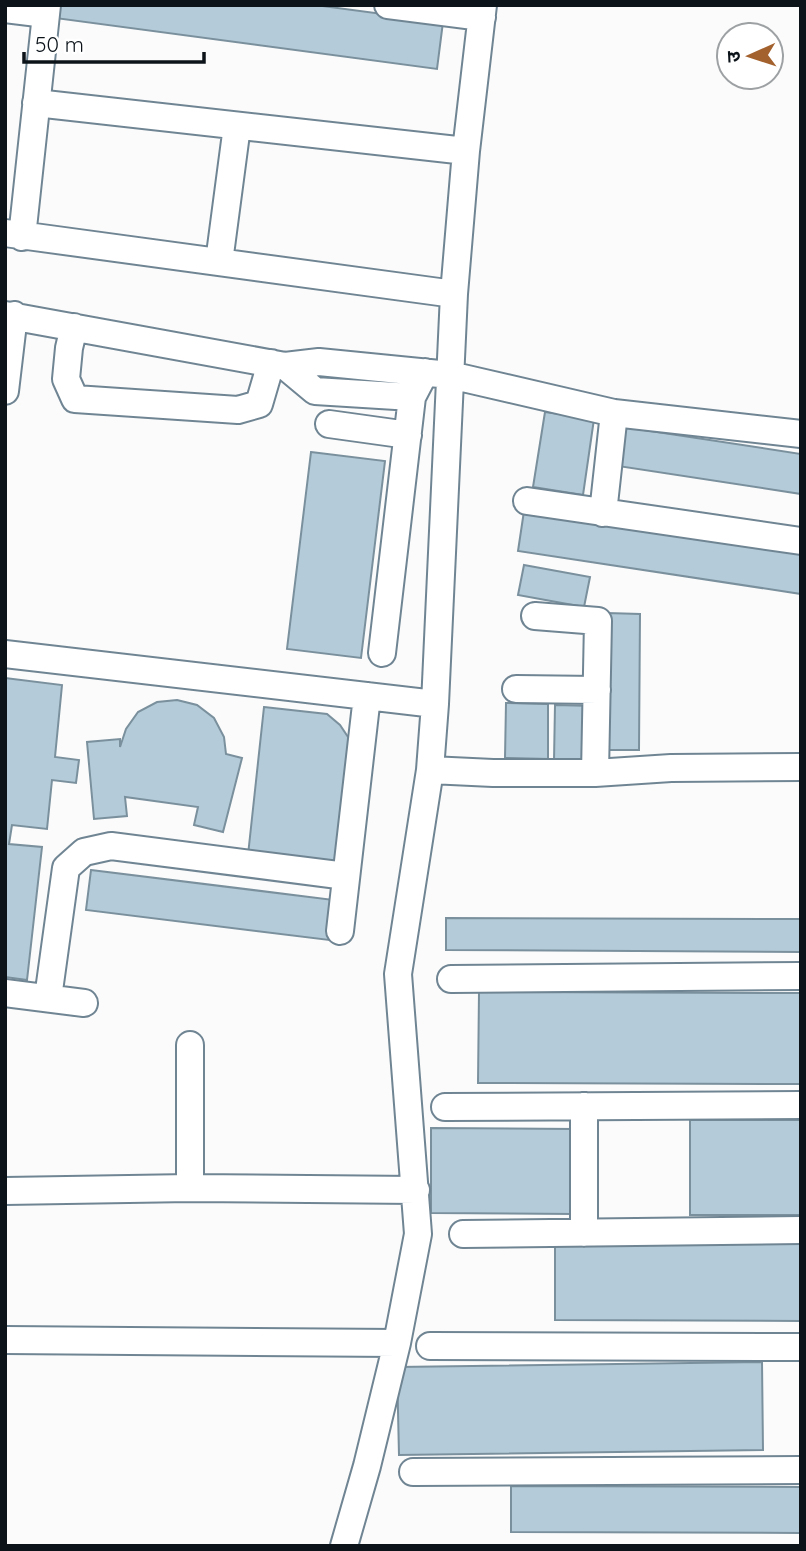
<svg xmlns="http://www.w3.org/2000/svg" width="806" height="1551" font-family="Quicksand,'Noto Sans Devanagari',sans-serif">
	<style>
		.building { fill: #b4cbd9; stroke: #7a909d; stroke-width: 2 }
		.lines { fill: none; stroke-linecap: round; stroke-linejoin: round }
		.minor-casing { stroke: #708593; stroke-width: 30 }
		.minor { stroke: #fff; stroke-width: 26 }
	</style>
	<rect width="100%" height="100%" fill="#fbfbfb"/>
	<!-- building -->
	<path class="building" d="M 57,5 L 315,5 L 443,22 L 437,69 L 55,18 Z
		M 545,412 L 594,419 L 583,495 L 533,487 Z
		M 624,427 L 801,454 L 801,494 L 618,466 Z
		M 311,452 L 385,461 L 361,658 L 287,649 Z
		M 524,511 L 801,553 L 801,594 L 518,551 Z
		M 524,565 L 590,577 L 584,607 L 518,595 Z
		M 607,613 L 640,614 L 639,750 L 606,750 Z
		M 5,678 L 62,685 L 55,757 L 79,760 L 76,783 L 52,780 L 47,829 L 12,825 L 9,844 L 42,847 L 27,980 L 5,977 Z
		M 177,700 L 197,705 L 214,718 L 224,737 L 226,754 L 242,758 L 223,832 L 194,825 L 198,807 L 125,797 L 127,816 L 94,819 L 87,742 L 120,739 L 120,747 L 126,729 L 138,712 L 157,702 Z
		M 506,703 L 548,704 L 548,759 L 505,758 Z
		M 555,705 L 594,706 L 593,761 L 554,761 Z
		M 264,707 L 327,714 L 340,725 L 350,740 L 336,865 L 248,855 Z
		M 91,870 L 334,900 L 329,940 L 86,910 Z
		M 446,918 L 801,919 L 801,952 L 446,950 Z
		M 479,992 L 801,993 L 801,1084 L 478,1083 Z
		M 690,1120 L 801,1120 L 801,1215 L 690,1215 Z
		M 431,1128 L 575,1129 L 574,1214 L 431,1213 Z
		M 555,1243 L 801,1244 L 801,1321 L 555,1320 Z
		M 762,1362 L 763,1450 L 399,1455 L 397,1367 Z
		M 511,1486 L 801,1487 L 801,1533 L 511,1532 Z"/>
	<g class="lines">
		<defs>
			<path id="minor" d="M 388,5 L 482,17
				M 5,9 L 46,14
				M 36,103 L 466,151
				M 5,233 L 454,294
				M 22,237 L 47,5
				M 219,262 L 237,126
				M 5,315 L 285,366 L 319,362 L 450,375 L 614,413 L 801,434
				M 74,327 L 69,348 L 66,379 L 75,399 L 238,410 L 259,404 L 271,363
				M 285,366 L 315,391 L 412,397
				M 5,391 L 14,315
				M 329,424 L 408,435
				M 527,501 L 801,541
				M 603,513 L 614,413
				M 535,616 L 598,621 L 595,773
				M 382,653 L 412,397 L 425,372
				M 5,654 L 435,704
				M 516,689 L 597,690
				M 430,770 L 493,773 L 595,773 L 671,768 L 801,767
				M 340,931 L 367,696
				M 451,979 L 801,976
				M 5,993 L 84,1003
				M 48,998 L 66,868 L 84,852 L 111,846 L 346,876
				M 584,1106 L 584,1233
				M 445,1107 L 801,1105
				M 190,1188 L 190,1045
				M 5,1191 L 190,1188 L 416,1190
				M 463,1234 L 801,1230
				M 5,1340 L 397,1343
				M 430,1346 L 801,1347
				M 413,1472 L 801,1470
				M 344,1546 L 367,1466 L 397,1343 L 418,1234 L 398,974 L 430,770 L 435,704 L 454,294 L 466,151 L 483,5"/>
		</defs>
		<!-- minor casing -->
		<use href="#minor" class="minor-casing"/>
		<!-- minor -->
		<use href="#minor" class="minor"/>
	</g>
	<!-- border -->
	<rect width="806" height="1551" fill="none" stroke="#0c141a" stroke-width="14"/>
	<!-- north arrow -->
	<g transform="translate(750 56) rotate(267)"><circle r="33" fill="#ffffff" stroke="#9ea1a3" stroke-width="2"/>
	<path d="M0-5L12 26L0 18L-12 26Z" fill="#a3612e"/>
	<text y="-10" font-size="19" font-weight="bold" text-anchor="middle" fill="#0c141a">उ</text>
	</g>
	<!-- scale -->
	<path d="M24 52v10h180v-10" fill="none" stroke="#0c141a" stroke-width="3.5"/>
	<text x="35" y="52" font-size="21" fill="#0c141a" stroke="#ffffff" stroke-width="5" paint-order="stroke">50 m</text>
</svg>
